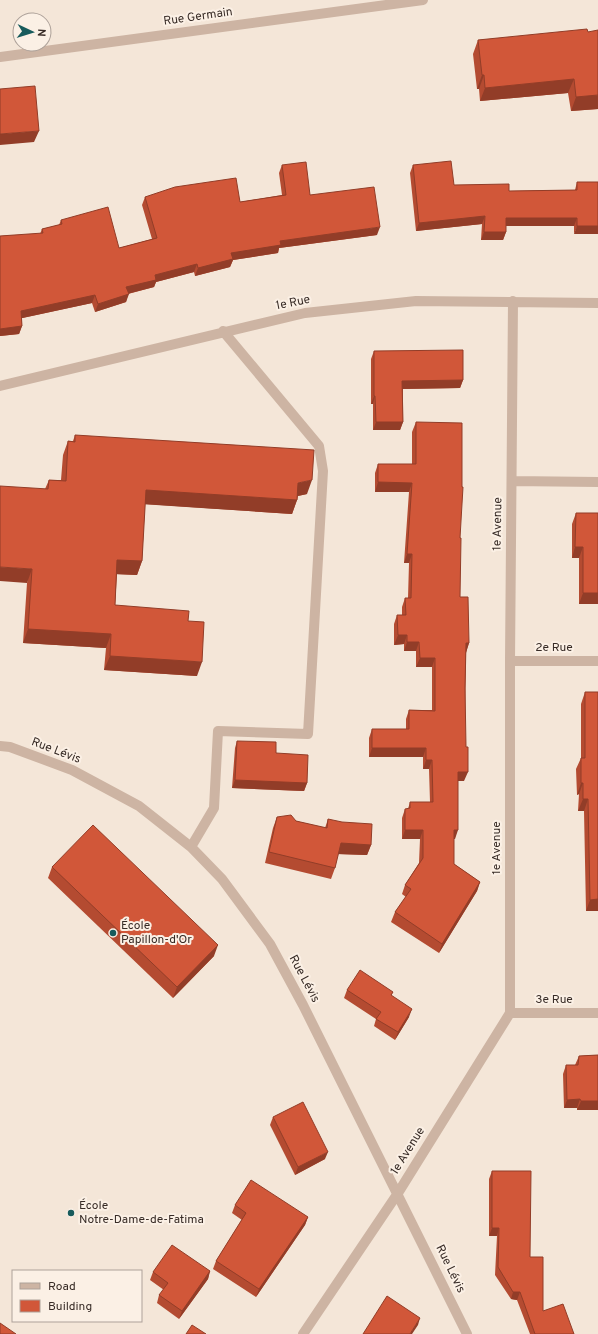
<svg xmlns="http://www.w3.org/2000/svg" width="598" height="1334" font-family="Overpass,sans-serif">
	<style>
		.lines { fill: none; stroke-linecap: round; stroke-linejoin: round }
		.minor { stroke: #cdb4a3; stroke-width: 10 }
		.wall { fill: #b44b31 }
		.shaded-wall { fill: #923d28 }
		.building { fill: #d15739; stroke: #923d28 }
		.poi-dot { fill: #185b5c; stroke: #fbf0e5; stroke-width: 1.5 }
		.labels { text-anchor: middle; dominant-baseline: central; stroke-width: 4; stroke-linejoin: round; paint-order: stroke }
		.street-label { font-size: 12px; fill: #372b26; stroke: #fbf0e5 }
		.poi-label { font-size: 12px; fill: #372b26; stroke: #fbf0e5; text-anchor: start }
	</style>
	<rect width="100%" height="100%" fill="#f4e6d8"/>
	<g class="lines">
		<!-- minor -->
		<path class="minor" d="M 0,57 L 423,0
			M 0,386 L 305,313 L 416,301 L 598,303
			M 512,481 L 598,482
			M 510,661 L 598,661
			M 0,746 L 10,747 L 72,770 L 139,806 L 191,847 L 222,879 L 270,944 L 303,1005 L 467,1334
			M 191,847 L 214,808 L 218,731 L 308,734 L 323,471 L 319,446 L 223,331
			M 510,1013 L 598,1013
			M 303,1334 L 398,1193 L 510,1013 L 510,661 L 513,301"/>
	</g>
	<!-- wall -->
	<path class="wall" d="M 588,32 L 598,109 L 571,111 L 568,93 L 480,101 L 479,89 L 477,89 L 473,54 L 478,40 Z
		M 282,165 L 310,195 L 377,235 L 279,248 L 278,253 L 233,260 L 230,267 L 195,276 L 194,272 L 156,282 L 154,287 L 128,294 L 126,302 L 95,312 L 92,303 L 22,318 L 22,326 L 19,334 L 0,336 L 0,236 L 40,234 L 42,229 L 59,225 L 61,220 L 119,248 L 152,239 L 142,205 L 145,197 L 240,202 L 282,195 L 279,173 Z
		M 413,165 L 454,185 L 509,191 L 575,190 L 577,182 L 598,182 L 574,234 L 574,226 L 506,226 L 506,232 L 503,240 L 481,240 L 482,224 L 416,231 L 410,173 Z
		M 374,351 L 463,380 L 460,388 L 403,389 L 403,422 L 400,430 L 373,430 L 373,404 L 371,404 L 371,359 Z
		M 416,422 L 460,538 L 460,597 L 469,643 L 466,652 L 464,781 L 458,781 L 455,839 L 454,839 L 454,864 L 480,882 L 477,891 L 439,953 L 391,922 L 395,912 L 406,897 L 402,894 L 405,885 L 419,863 L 420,839 L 402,839 L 402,818 L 405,809 L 408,809 L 410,802 L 430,802 L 429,769 L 423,769 L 423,757 L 369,757 L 369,738 L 372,729 L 406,729 L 406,719 L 409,710 L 432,710 L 432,667 L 416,667 L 416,651 L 404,651 L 404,644 L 394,645 L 394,624 L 397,615 L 402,615 L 402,607 L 405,598 L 408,598 L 409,563 L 404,563 L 409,492 L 375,492 L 375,473 L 378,464 L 412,464 L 412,432 Z
		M 75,435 L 307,494 L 298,496 L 297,500 L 292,514 L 145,504 L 142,561 L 137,575 L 117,574 L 115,605 L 188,621 L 197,676 L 104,670 L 106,648 L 23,643 L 27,583 L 45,489 L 49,480 L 61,480 L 63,455 L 68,441 L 73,441 Z
		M 576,513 L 598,513 L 598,604 L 579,604 L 579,558 L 572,558 L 572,524 Z
		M 585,692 L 598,692 L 598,911 L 586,911 L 584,811 L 578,811 L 579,794 L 577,795 L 576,769 L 581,758 L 581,704 Z
		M 237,741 L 276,753 L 307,783 L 304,791 L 232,788 L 235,748 Z
		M 277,817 L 296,821 L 325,828 L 328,819 L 371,845 L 367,855 L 338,854 L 335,868 L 331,879 L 265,863 L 273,828 Z
		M 52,867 L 214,956 L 173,998 L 48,878 Z
		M 347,990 L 393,992 L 391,996 L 409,1017 L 395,1040 L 374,1026 L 376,1019 L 344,998 Z
		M 598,1055 L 598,1110 L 577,1110 L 577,1108 L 564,1108 L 563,1074 L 566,1065 L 575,1065 L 579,1056 Z
		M 273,1117 L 325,1159 L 295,1175 L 270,1125 Z
		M 492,1171 L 530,1257 L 543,1311 L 574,1334 L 530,1334 L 517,1300 L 511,1299 L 495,1275 L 497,1236 L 489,1236 L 489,1179 Z
		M 235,1205 L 308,1217 L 305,1225 L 256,1297 L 213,1269 L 216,1261 L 242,1220 L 232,1213 Z
		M 210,1271 L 208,1279 L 179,1319 L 157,1303 L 159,1295 L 164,1290 L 150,1280 L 153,1272 Z"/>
	<!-- shaded-wall -->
	<path class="shaded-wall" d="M 482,75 L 484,75 L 479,89 L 477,89 Z
		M 574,79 L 568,93 L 480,101 L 485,88 Z
		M 598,95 L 598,109 L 571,111 L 576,97 Z
		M 39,131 L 34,142 L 0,145 L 0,134 Z
		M 485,216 L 482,224 L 416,231 L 419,223 Z
		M 506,218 L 577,218 L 574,226 L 504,226 Z
		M 577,226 L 598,226 L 598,234 L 574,234 Z
		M 380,227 L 377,235 L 279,248 L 278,253 L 233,260 L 230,267 L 195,276 L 198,268 L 231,253 L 280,241 Z
		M 484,232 L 506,232 L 503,240 L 481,240 Z
		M 197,264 L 194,272 L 156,282 L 154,287 L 123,295 L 126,287 L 155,275 Z
		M 129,294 L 126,302 L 95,312 L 98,304 Z
		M 95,295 L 92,303 L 18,319 L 21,311 Z
		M 22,326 L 19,334 L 0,336 L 0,329 Z
		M 463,380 L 460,388 L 400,389 L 402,381 Z
		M 374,396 L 375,396 L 373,404 L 371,404 Z
		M 376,422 L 403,422 L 400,430 L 373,430 Z
		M 312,480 L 307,494 L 293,497 L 298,483 Z
		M 378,482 L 412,483 L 409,492 L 375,492 Z
		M 146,490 L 297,500 L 292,514 L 141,504 Z
		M 575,547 L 583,547 L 579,558 L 572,558 Z
		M 407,554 L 412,554 L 409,563 L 404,563 Z
		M 117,560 L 142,561 L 137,575 L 112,574 Z
		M 0,567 L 32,569 L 27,583 L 0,581 Z
		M 583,593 L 598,593 L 598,604 L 579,604 Z
		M 28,629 L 111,634 L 106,648 L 23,643 Z
		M 398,635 L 407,635 L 404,644 L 394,645 Z
		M 407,642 L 419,642 L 416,651 L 404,651 Z
		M 466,643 L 469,643 L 466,653 Z
		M 110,656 L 202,662 L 197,676 L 104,670 Z
		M 420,658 L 435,658 L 432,667 L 416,667 Z
		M 372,748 L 426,748 L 423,757 L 369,757 Z
		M 426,760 L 432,760 L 429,769 L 423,769 Z
		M 458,772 L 468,772 L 464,781 L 455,781 Z
		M 235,780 L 307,783 L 304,791 L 232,788 Z
		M 581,783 L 583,783 L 579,794 L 577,795 Z
		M 583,799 L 588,799 L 584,811 L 578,811 Z
		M 405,830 L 423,830 L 420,839 L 402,839 Z
		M 454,830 L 458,830 L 455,839 L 450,839 Z
		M 341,843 L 371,845 L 367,855 L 337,854 Z
		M 480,882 L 477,891 L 439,953 L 442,944 Z
		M 598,899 L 598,911 L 586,911 L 590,900 Z
		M 218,945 L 214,956 L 173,998 L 177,987 Z
		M 412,1009 L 409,1017 L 395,1040 L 398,1032 Z
		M 580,1099 L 577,1108 L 564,1108 L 567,1100 Z
		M 581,1101 L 598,1101 L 598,1110 L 577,1110 Z
		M 328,1152 L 325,1159 L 295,1175 L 298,1167 Z
		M 308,1217 L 305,1225 L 256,1297 L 259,1289 Z
		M 492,1228 L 499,1228 L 497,1236 L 489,1236 Z
		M 210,1271 L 208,1279 L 179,1319 L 182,1311 Z
		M 513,1292 L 520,1292 L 517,1300 L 511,1299 Z
		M 420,1318 L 418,1325 L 412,1334 L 410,1334 Z"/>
	<!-- building -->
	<path class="building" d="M 587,29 L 588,32 L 598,30 L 598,95 L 576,97 L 574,79 L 485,88 L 484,75 L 482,75 L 478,40 Z
		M 35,86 L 39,131 L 0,134 L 0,89 Z
		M 451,161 L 454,185 L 509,184 L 509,191 L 577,190 L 577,182 L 598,182 L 598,226 L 577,226 L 577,218 L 506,218 L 506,232 L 484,232 L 485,216 L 419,223 L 413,165 Z
		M 306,162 L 310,195 L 374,187 L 380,227 L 280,241 L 281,245 L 231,253 L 233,259 L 198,268 L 197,264 L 155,275 L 156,280 L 126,287 L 129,294 L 98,304 L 95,295 L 21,311 L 22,326 L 0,329 L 0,236 L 43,233 L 42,229 L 62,224 L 61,220 L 108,207 L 119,248 L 157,238 L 145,197 L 175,187 L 236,178 L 240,202 L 286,195 L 282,165 Z
		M 463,350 L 463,380 L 402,381 L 403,422 L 376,422 L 375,396 L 374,396 L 374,351 Z
		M 416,422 L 462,423 L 462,487 L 463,487 L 460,538 L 461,538 L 460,597 L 468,597 L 469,643 L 466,643 L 465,688 L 466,747 L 468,747 L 468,772 L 458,772 L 458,830 L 454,830 L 454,864 L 480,882 L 442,944 L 395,912 L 411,889 L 405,885 L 423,858 L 423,830 L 405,830 L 405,809 L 410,808 L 410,802 L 433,802 L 432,760 L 426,760 L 426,748 L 372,748 L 372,729 L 409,729 L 409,710 L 435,711 L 435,658 L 420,658 L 419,642 L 407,642 L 407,635 L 398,635 L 397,615 L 406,615 L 405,598 L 411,598 L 412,554 L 407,554 L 412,483 L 378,482 L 378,464 L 416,464 Z
		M 75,435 L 314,450 L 312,480 L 298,483 L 297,500 L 146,490 L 142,561 L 117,560 L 115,605 L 189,611 L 188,621 L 204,622 L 202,662 L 110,656 L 111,634 L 28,629 L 32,569 L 0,567 L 0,486 L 48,489 L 49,480 L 66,481 L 68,441 L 75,442 Z
		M 576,513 L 598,513 L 598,593 L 583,593 L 583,547 L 575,547 Z
		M 585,692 L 598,692 L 598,899 L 590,900 L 588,799 L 583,799 L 583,783 L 581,783 L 581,758 L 585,758 Z
		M 237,741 L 276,742 L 276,753 L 308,755 L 307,783 L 235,780 Z
		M 291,815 L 296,821 L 327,828 L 328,819 L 342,822 L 372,824 L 371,845 L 341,843 L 335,868 L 269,852 L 277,817 Z
		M 93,825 L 218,945 L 177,987 L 52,867 Z
		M 360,970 L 393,992 L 391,995 L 412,1009 L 398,1032 L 376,1019 L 381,1012 L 347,990 Z
		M 598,1055 L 598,1101 L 581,1101 L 580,1099 L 567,1100 L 566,1065 L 578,1065 L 579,1056 Z
		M 303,1102 L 328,1152 L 298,1167 L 273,1117 Z
		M 492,1171 L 531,1171 L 530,1257 L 543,1257 L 543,1311 L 563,1304 L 574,1334 L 535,1334 L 520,1292 L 513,1292 L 498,1267 L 499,1228 L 492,1228 Z
		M 251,1180 L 308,1217 L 259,1289 L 216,1261 L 246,1213 L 235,1205 Z
		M 172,1245 L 210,1271 L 182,1311 L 159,1295 L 168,1283 L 153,1272 Z
		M 387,1296 L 420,1318 L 410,1334 L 363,1334 Z
		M 0,1323 L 16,1334 L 0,1334 Z
		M 192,1325 L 206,1334 L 186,1334 Z"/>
	<!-- markers -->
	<g class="poi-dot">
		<circle cx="113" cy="933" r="4"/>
		<circle cx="71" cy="1213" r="4"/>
	</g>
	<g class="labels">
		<!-- street labels -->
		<g class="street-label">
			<text transform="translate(198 17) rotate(-8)">Rue Germain</text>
			<text transform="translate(293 303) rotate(-11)">1e Rue</text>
			<text transform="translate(498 524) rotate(-89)">1e Avenue</text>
			<text x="554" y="648">2e Rue</text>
			<text transform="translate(56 751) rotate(21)">Rue Lévis</text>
			<text transform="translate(497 848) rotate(-90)">1e Avenue</text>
			<text transform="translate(304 979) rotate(62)">Rue Lévis</text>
			<text x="554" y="1000">3e Rue</text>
			<text transform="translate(408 1151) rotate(-58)">1e Avenue</text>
			<text transform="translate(450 1269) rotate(64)">Rue Lévis</text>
		</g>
		<!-- poi labels -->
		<g class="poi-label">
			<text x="121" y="926">École<tspan x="121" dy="14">Papillon-d'Or</tspan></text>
			<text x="79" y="1206">École<tspan x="79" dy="14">Notre-Dame-de-Fatima</tspan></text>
		</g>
	</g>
	<!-- legend -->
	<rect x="12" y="1270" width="130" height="52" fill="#fbf0e5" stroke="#ada199"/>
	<rect x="20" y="1283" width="20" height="6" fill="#cdb4a3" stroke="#ada199"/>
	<text x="48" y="1290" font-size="12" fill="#372b26">Road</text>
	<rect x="20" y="1300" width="20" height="12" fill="#d15739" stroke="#ada199"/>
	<text x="48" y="1310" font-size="12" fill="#372b26">Building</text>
	<!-- north arrow -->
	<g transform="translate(32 32) rotate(94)"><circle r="19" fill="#fbf0e5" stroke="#ada199"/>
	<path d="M0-3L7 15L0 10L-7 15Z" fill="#185b5c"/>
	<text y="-6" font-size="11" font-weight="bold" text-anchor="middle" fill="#372b26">N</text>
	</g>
</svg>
